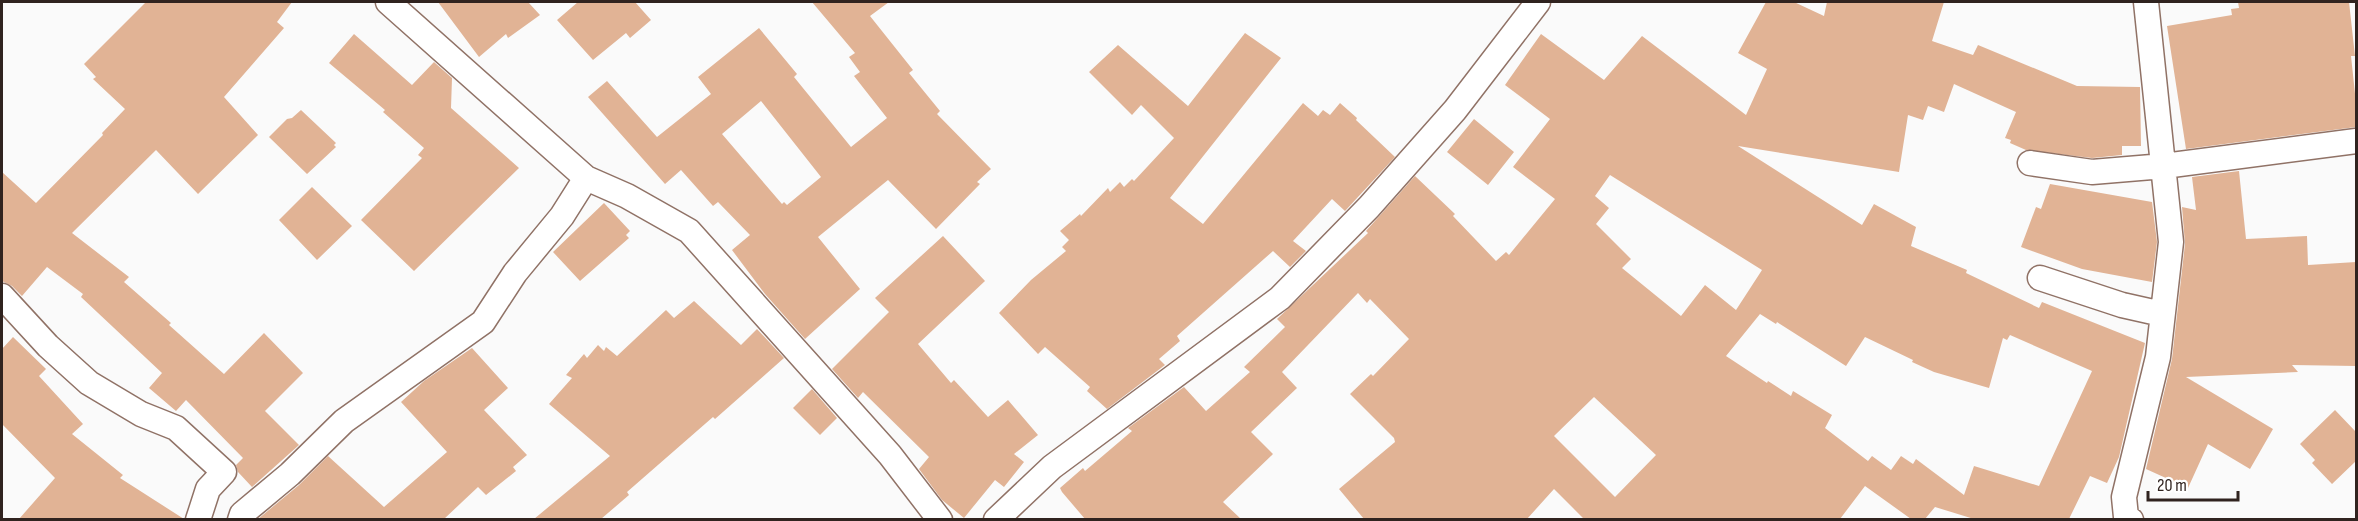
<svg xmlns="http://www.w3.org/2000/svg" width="2358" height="521" font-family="'Sofia Sans Condensed',sans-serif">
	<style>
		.building { fill: #e1b395; fill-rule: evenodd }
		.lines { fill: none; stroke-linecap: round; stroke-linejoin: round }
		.street-casing { stroke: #907266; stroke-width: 27 }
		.street { stroke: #fff; stroke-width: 24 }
	</style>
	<rect width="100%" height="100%" fill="#fafafa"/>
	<!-- building -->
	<path class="building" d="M 146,2 L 292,2 L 277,22 L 284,28 L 224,97 L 258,135 L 198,194 L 156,150 L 72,233 L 129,277 L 124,282 L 171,323 L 169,325 L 224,374 L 264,333 L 303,373 L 265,411 L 299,445 L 252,487 L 238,472 L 236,465 L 243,458 L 186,400 L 176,411 L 149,388 L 162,373 L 81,297 L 83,294 L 47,267 L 22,296 L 12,286 L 2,281 L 2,172 L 36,203 L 103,135 L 102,133 L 125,109 L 93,79 L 96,77 L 84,64 Z
		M 438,2 L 528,2 L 540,15 L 508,38 L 506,34 L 479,57 Z
		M 578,2 L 635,2 L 651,20 L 630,38 L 626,33 L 593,60 L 557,20 Z
		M 812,2 L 889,2 L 870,16 L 913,70 L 909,73 L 940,111 L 937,114 L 991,169 L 977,182 L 980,184 L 936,229 L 888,180 L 818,237 L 860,289 L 805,339 L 765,294 L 732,250 L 750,235 L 718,202 L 713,206 L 681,170 L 665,184 L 588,97 L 607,81 L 657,137 L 711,94 L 698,77 L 759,28 L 797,74 L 794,77 L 851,147 L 887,118 L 854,76 L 860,72 L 849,57 L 855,53 ZM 761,101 L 821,177 L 787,205 L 784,202 L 782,204 L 722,134 Z
		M 1766,2 L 1794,2 L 1824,16 L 1827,2 L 1944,2 L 1932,41 L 1973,55 L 1978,45 L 2077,86 L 2140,87 L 2141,146 L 2122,146 L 2122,155 L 2092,158 L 2026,150 L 2010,143 L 2011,140 L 2005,138 L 2016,112 L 1954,84 L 1944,112 L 1928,106 L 1923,120 L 1908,115 L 1899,172 L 1738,146 L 1862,225 L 1874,204 L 1916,227 L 1911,246 L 1967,270 L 1966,273 L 2039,308 L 2042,302 L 2145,343 L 2119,457 L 2107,483 L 2090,476 L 2069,519 L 1974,519 L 1935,507 L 1925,519 L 1911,519 L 1865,486 L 1840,519 L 1584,519 L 1554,489 L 1527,519 L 1364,519 L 1339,489 L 1395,442 L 1394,438 L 1350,394 L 1371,374 L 1373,376 L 1409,339 L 1370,299 L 1367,303 L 1358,293 L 1282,372 L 1297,388 L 1251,432 L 1273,454 L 1223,502 L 1241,519 L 1085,519 L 1062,492 L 1060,488 L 1083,468 L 1085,471 L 1132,431 L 1128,428 L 1184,387 L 1206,411 L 1250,372 L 1244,367 L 1285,327 L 1277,319 L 1368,233 L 1366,231 L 1415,176 L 1455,214 L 1453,216 L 1496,261 L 1506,252 L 1509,255 L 1555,199 L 1513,167 L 1550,119 L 1505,85 L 1541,34 L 1604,80 L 1642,36 L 1746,115 L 1767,69 L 1738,53 ZM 1610,175 L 1762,270 L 1736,310 L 1705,285 L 1681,316 L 1622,268 L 1631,259 L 1596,224 L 1609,208 L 1595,196 ZM 1760,314 L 1776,324 L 1777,322 L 1846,366 L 1865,337 L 1913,360 L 1912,362 L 1934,372 L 1989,388 L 2003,338 L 2007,340 L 2010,335 L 2092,371 L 2039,486 L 1974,466 L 1964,495 L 1916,459 L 1913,464 L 1901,456 L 1891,470 L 1872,456 L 1868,461 L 1825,428 L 1832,415 L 1793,391 L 1791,396 L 1768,381 L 1767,383 L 1726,356 ZM 1594,397 L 1656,455 L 1615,497 L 1554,436 Z
		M 2238,2 L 2349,2 L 2355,56 L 2351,56 L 2356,103 L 2356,127 L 2186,149 L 2167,26 L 2232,15 L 2231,9 L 2239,8 Z
		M 1245,33 L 1281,58 L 1170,198 L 1203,224 L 1303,103 L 1318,116 L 1323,110 L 1330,115 L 1340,103 L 1357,118 L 1356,120 L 1395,157 L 1345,211 L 1332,199 L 1293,241 L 1306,251 L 1290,267 L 1273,251 L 1177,336 L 1180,341 L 1159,359 L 1165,365 L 1107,409 L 1087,391 L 1090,387 L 1045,347 L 1038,354 L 999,313 L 1031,280 L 1066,251 L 1062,247 L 1069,240 L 1060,231 L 1080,214 L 1081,216 L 1108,188 L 1110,192 L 1120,182 L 1124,187 L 1132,179 L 1134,181 L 1174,138 L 1141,105 L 1132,115 L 1089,72 L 1118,45 L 1188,106 Z
		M 354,34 L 412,85 L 434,62 L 452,78 L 451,108 L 519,168 L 414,271 L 361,220 L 422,158 L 418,155 L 424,148 L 383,112 L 385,110 L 329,63 Z
		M 301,110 L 336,143 L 334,145 L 336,147 L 307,174 L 269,137 L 287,119 L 292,118 Z
		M 1474,119 L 1514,152 L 1488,185 L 1447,152 Z
		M 2239,171 L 2246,239 L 2307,236 L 2308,265 L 2356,262 L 2356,366 L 2292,365 L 2298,372 L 2186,377 L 2273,429 L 2250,469 L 2208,444 L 2188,488 L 2146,469 L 2172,359 L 2185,244 L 2182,207 L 2196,210 L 2192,177 Z
		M 2050,184 L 2152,202 L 2157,242 L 2152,282 L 2082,269 L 2021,247 L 2036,207 L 2041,209 Z
		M 312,187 L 352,226 L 317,260 L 279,220 Z
		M 604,203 L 630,231 L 626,235 L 629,238 L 580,281 L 553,252 Z
		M 943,236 L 985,281 L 918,344 L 951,383 L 954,380 L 988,417 L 1008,400 L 1038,435 L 1014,454 L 1024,462 L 1004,487 L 995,480 L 964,518 L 942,500 L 919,469 L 929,457 L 863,392 L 858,398 L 832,369 L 889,312 L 875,298 Z
		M 694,301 L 741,345 L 757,329 L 784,358 L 715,419 L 713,417 L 627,492 L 629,495 L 601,519 L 534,519 L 610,456 L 549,404 L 572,378 L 566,375 L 584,354 L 587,358 L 598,345 L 604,351 L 606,347 L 617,356 L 666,310 L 674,318 Z
		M 13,337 L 46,369 L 39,376 L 83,424 L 72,434 L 123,475 L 120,478 L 184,519 L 19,519 L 55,478 L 2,424 L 2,349 Z
		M 472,348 L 508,388 L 484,410 L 527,455 L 513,467 L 516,471 L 486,495 L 478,487 L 444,519 L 258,519 L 299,485 L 328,456 L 384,507 L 447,452 L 401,402 L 424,381 Z
		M 812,389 L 837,418 L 820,435 L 793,408 Z
		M 2335,410 L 2356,432 L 2356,461 L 2332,484 L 2312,463 L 2315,460 L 2300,444 Z"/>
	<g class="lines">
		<defs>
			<path id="street" d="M 388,2 L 586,178 L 627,196 L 689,231 L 890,455 L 940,520
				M 2030,163 L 2092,172 L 2164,166 L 2356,141
				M 2040,278 L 2122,305 L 2162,314
				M 2,296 L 48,346 L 89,383 L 141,414 L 176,428 L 224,472 L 208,489 L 198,520
				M 240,520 L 242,514 L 290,474 L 344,421 L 483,322 L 515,273 L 562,216 L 586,178
				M 996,520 L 1052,467 L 1280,298 L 1369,207 L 1455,110 L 1538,2
				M 2131,520 L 2126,517 L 2124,497 L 2158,357 L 2171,242 L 2146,2"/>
		</defs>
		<!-- street casing -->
		<use href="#street" class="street-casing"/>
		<!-- street -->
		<use href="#street" class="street"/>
	</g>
	<!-- border -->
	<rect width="2358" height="521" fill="none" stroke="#30231f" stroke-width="6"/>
	<!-- scale -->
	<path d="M2148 491v9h90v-9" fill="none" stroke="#30231f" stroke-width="3"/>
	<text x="2157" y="491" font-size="18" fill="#30231f" stroke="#ffffff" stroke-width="4.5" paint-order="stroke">20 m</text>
</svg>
